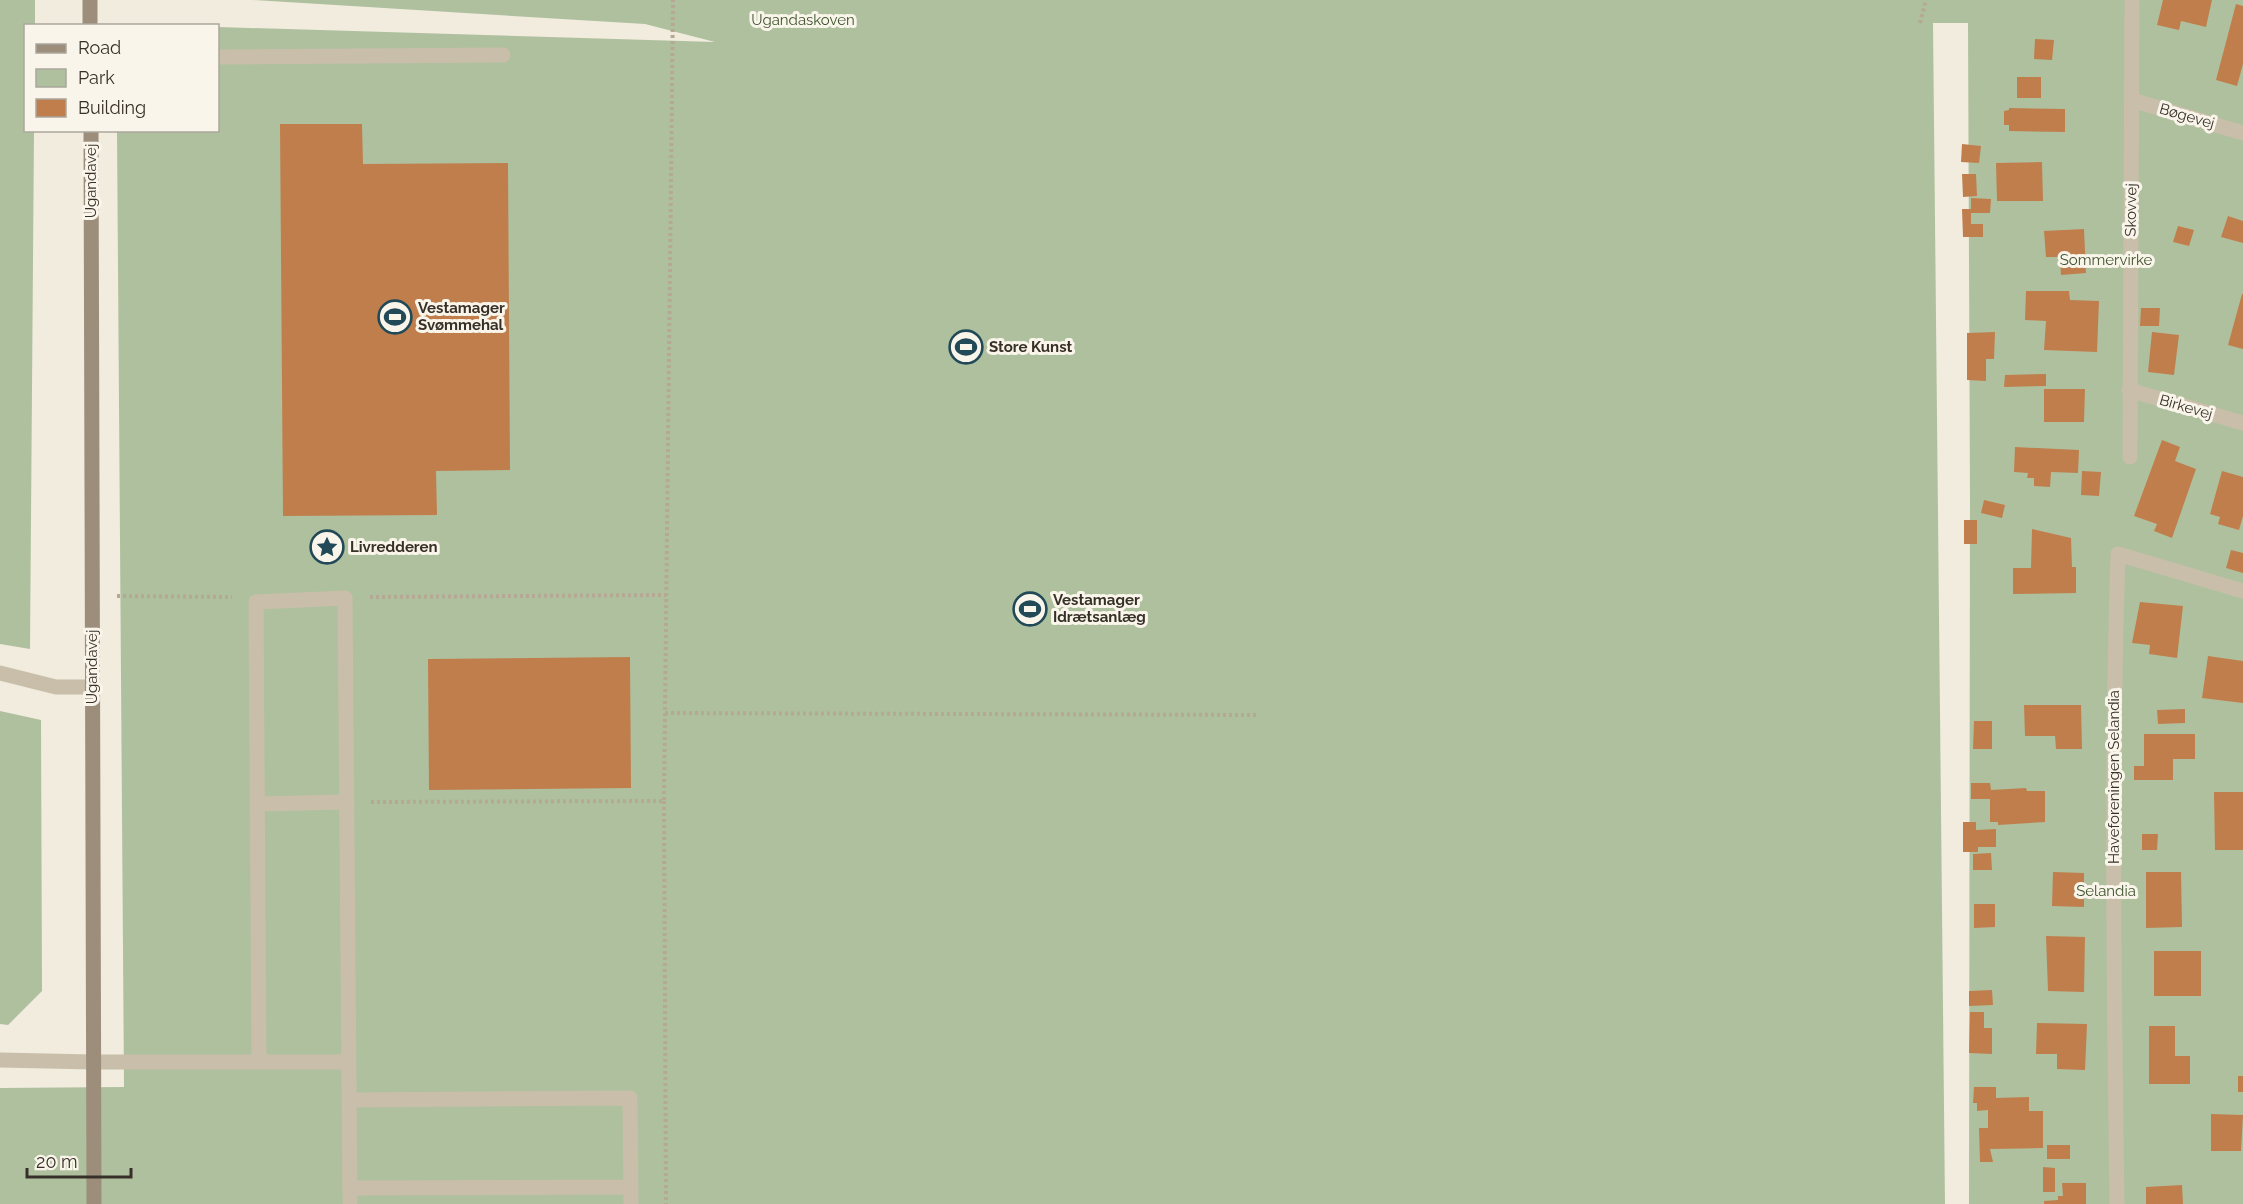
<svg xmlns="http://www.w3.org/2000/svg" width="2243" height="1204" font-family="Raleway,sans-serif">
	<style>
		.green { fill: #afc09e }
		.building { fill: #c07e4d }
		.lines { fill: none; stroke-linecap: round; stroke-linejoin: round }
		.path { stroke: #b5a894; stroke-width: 4; stroke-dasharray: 3 3; stroke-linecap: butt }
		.lane { stroke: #c9beaa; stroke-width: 15 }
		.street { stroke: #c9beaa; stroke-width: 15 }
		.secondary { stroke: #9d8e7c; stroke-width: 15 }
		.labels { text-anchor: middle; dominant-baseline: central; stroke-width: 6; stroke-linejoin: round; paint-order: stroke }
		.park-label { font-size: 15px; fill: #3f542e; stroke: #f9f5ea }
		.street-label { font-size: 15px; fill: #373029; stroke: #f9f5ea }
		.poi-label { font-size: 15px; font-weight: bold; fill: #373029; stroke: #f9f5ea; text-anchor: start }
	</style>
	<rect width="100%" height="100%" fill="#f1ecde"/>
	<!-- green -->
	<path class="green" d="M 0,0 L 35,0 L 35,25 L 26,26 L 26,130 L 34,131 L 30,649 L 0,644 Z
		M 252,0 L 2243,0 L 2243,1204 L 1969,1204 L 1970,497 L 1968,23 L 1933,23 L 1945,1204 L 0,1204 L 0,1088 L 124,1087 L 117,131 L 218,130 L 218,27 L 715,42 L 645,24 Z
		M 0,711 L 41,720 L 42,991 L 8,1025 L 0,1024 Z"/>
	<!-- building -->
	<path class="building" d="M 2163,0 L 2212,0 L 2206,27 L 2181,21 L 2179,30 L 2157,25 Z
		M 2236,4 L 2243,6 L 2243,64 L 2237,86 L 2216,80 Z
		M 2035,39 L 2054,40 L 2052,60 L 2034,59 Z
		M 2017,77 L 2041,77 L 2041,98 L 2017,98 Z
		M 2009,108 L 2065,109 L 2065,132 L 2009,131 L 2009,125 L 2004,125 L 2004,111 L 2009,110 Z
		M 280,124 L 362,124 L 363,164 L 508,163 L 510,470 L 436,471 L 437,515 L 283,516 Z
		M 1962,144 L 1981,146 L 1979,163 L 1961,162 Z
		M 2042,162 L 2043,201 L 1997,201 L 1996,163 Z
		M 1962,174 L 1976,174 L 1977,196 L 1963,197 Z
		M 1971,198 L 1991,199 L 1990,213 L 1971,213 L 1971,224 L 1983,224 L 1983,237 L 1963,237 L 1962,209 L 1971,209 Z
		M 2228,216 L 2243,221 L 2243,243 L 2221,237 Z
		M 2178,226 L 2194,230 L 2189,246 L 2173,242 Z
		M 2084,229 L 2086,273 L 2061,275 L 2060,257 L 2046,257 L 2044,231 Z
		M 2026,291 L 2069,291 L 2070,300 L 2099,301 L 2097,352 L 2044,350 L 2046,321 L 2025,320 Z
		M 2242,294 L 2243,294 L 2243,349 L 2228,345 Z
		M 2141,308 L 2160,308 L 2159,326 L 2140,326 Z
		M 1995,332 L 1994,359 L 1986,359 L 1986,381 L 1967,380 L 1967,333 Z
		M 2152,332 L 2179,335 L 2174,375 L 2148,372 Z
		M 2046,374 L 2046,386 L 2004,387 L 2005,375 Z
		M 2044,389 L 2085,389 L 2084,422 L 2044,422 Z
		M 2162,440 L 2180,447 L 2175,461 L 2196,469 L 2172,538 L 2154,531 L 2157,524 L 2134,516 Z
		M 2015,447 L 2079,450 L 2078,473 L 2051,472 L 2050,487 L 2034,486 L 2034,478 L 2027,478 L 2028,473 L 2014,472 Z
		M 2082,471 L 2101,472 L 2099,496 L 2081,495 Z
		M 2222,471 L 2243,477 L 2243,516 L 2239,530 L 2218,524 L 2220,517 L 2210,514 Z
		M 1984,500 L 2005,505 L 2002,518 L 1981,513 Z
		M 1964,520 L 1977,520 L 1977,544 L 1964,544 Z
		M 2032,529 L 2071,538 L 2072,567 L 2076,567 L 2076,593 L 2013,594 L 2013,568 L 2031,568 Z
		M 2231,550 L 2243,553 L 2243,573 L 2226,568 Z
		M 2140,602 L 2183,606 L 2177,658 L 2149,654 L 2150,645 L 2132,643 Z
		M 2208,656 L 2243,661 L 2243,703 L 2202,698 Z
		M 630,657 L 631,788 L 429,790 L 428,659 Z
		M 2024,705 L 2081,705 L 2082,749 L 2056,749 L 2055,736 L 2025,736 Z
		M 2185,709 L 2185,723 L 2158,724 L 2157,710 Z
		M 1974,721 L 1992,721 L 1992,749 L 1973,749 Z
		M 2144,734 L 2195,734 L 2195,759 L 2173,759 L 2173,780 L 2134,780 L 2134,766 L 2144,766 Z
		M 1971,783 L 1990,783 L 1991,790 L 2026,788 L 2027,791 L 2045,791 L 2045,822 L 1998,825 L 1998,822 L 1990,822 L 1990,799 L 1971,799 Z
		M 2214,792 L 2243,792 L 2243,850 L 2215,850 Z
		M 1963,822 L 1976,822 L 1976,830 L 1996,829 L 1996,847 L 1978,847 L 1978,852 L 1963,852 Z
		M 2142,834 L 2158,834 L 2157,850 L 2142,850 Z
		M 1991,853 L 1992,870 L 1973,870 L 1973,854 Z
		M 2053,872 L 2084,873 L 2084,907 L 2052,906 Z
		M 2146,872 L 2181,872 L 2182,927 L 2146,928 Z
		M 1974,904 L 1995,904 L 1995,927 L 1974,928 Z
		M 2046,936 L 2085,937 L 2084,992 L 2048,991 Z
		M 2154,951 L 2201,951 L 2201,996 L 2154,996 Z
		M 1992,990 L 1993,1005 L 1969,1006 L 1969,991 Z
		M 1970,1012 L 1984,1012 L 1984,1028 L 1992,1028 L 1992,1054 L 1969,1053 Z
		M 2037,1023 L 2087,1024 L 2085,1070 L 2057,1069 L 2057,1054 L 2036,1054 Z
		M 2149,1026 L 2175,1026 L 2175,1056 L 2190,1056 L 2190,1084 L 2149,1084 Z
		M 2238,1076 L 2243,1076 L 2243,1092 L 2238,1092 Z
		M 1974,1087 L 1996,1087 L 1996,1098 L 2029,1097 L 2029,1111 L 2043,1111 L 2043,1148 L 1990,1149 L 1993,1162 L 1980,1162 L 1979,1128 L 1988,1128 L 1988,1110 L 1977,1111 L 1977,1103 L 1973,1103 Z
		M 2211,1114 L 2243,1115 L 2241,1151 L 2211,1151 Z
		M 2047,1145 L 2070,1145 L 2070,1159 L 2047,1159 Z
		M 2043,1167 L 2055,1168 L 2055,1192 L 2043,1192 Z
		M 2062,1183 L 2086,1183 L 2086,1204 L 2044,1204 L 2044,1201 L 2058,1200 L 2058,1196 L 2063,1196 Z
		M 2182,1185 L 2183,1204 L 2146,1204 L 2146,1187 Z"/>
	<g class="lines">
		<!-- path -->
		<path class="path" d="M 1920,23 L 1926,0
			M 117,596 L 232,597
			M 370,597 L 666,595
			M 665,713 L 1257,715
			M 664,801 L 666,1204
			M 371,802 L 664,801 L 673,0"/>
		<!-- lane -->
		<path class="lane" d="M 218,57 L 503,55
			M 2132,100 L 2243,133
			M 2129,390 L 2243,423
			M 2130,457 L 2132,0
			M 258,804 L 347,802
			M 93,1062 L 349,1062
			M 259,1062 L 256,602 L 345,598 L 350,1204
			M 350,1100 L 630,1098 L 631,1204
			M 350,1188 L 631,1187"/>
		<!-- street -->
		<path class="street" d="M 0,673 L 56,687 L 93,687
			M 0,1060 L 93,1062
			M 2117,1204 C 2114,987 2111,770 2118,554 L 2243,591"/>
		<!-- secondary -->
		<path class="secondary" d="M 90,0 L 90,26
			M 91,130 L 94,1204"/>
	</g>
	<!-- icons -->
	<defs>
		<symbol id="stadium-ring" viewBox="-11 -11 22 22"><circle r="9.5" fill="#f9f5ea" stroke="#214957" stroke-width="1.5"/><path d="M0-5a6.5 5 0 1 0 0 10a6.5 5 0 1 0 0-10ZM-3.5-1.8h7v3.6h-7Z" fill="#214957"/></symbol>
		<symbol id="sight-ring" viewBox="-11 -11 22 22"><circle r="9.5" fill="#f9f5ea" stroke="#214957" stroke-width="1.5"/><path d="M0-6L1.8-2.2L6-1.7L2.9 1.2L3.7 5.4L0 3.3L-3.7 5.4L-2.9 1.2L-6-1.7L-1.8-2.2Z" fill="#214957"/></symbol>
	</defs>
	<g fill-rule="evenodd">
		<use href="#stadium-ring" x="376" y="298" width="38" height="38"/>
		<use href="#stadium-ring" x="947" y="328" width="38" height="38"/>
		<use href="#sight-ring" x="308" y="528" width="38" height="38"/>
		<use href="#stadium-ring" x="1011" y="590" width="38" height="38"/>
	</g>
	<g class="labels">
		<!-- park labels -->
		<g class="park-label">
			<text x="803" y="20">Ugandaskoven</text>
			<text x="2106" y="260">Sommervirke</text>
			<text x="2106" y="891">Selandia</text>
		</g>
		<!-- street labels -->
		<g class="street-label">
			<text transform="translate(2187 116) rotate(16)">Bøgevej</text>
			<text transform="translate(91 181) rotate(-90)">Ugandavej</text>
			<text transform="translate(2131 210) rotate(-89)">Skovvej</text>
			<text transform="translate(2186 407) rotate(16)">Birkevej</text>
			<text transform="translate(92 667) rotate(-90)">Ugandavej</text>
			<text transform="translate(2114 777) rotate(-90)">Haveforeningen Selandia</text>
		</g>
		<!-- poi labels -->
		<g class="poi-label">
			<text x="418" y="308">Vestamager<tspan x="418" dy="17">Svømmehal</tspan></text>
			<text x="989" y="347">Store Kunst</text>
			<text x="350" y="547">Livredderen</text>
			<text x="1053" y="600">Vestamager<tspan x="1053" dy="17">Idrætsanlæg</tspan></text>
		</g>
	</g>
	<!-- legend -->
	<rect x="24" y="24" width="195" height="108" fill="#f9f5ea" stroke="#aba69d" stroke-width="1.5"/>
	<rect x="36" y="44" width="30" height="9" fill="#9d8e7c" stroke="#aba69d" stroke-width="1.5"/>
	<text x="78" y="54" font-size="18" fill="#373029">Road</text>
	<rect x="36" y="69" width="30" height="18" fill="#afc09e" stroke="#aba69d" stroke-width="1.5"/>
	<text x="78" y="84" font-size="18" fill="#373029">Park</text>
	<rect x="36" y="99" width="30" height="18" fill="#c07e4d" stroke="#aba69d" stroke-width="1.5"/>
	<text x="78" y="114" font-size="18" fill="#373029">Building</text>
	<!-- scale -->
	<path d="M27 1168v9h104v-9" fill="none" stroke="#373029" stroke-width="3"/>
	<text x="36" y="1168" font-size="18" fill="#373029" stroke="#f9f5ea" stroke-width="4.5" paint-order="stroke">20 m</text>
</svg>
